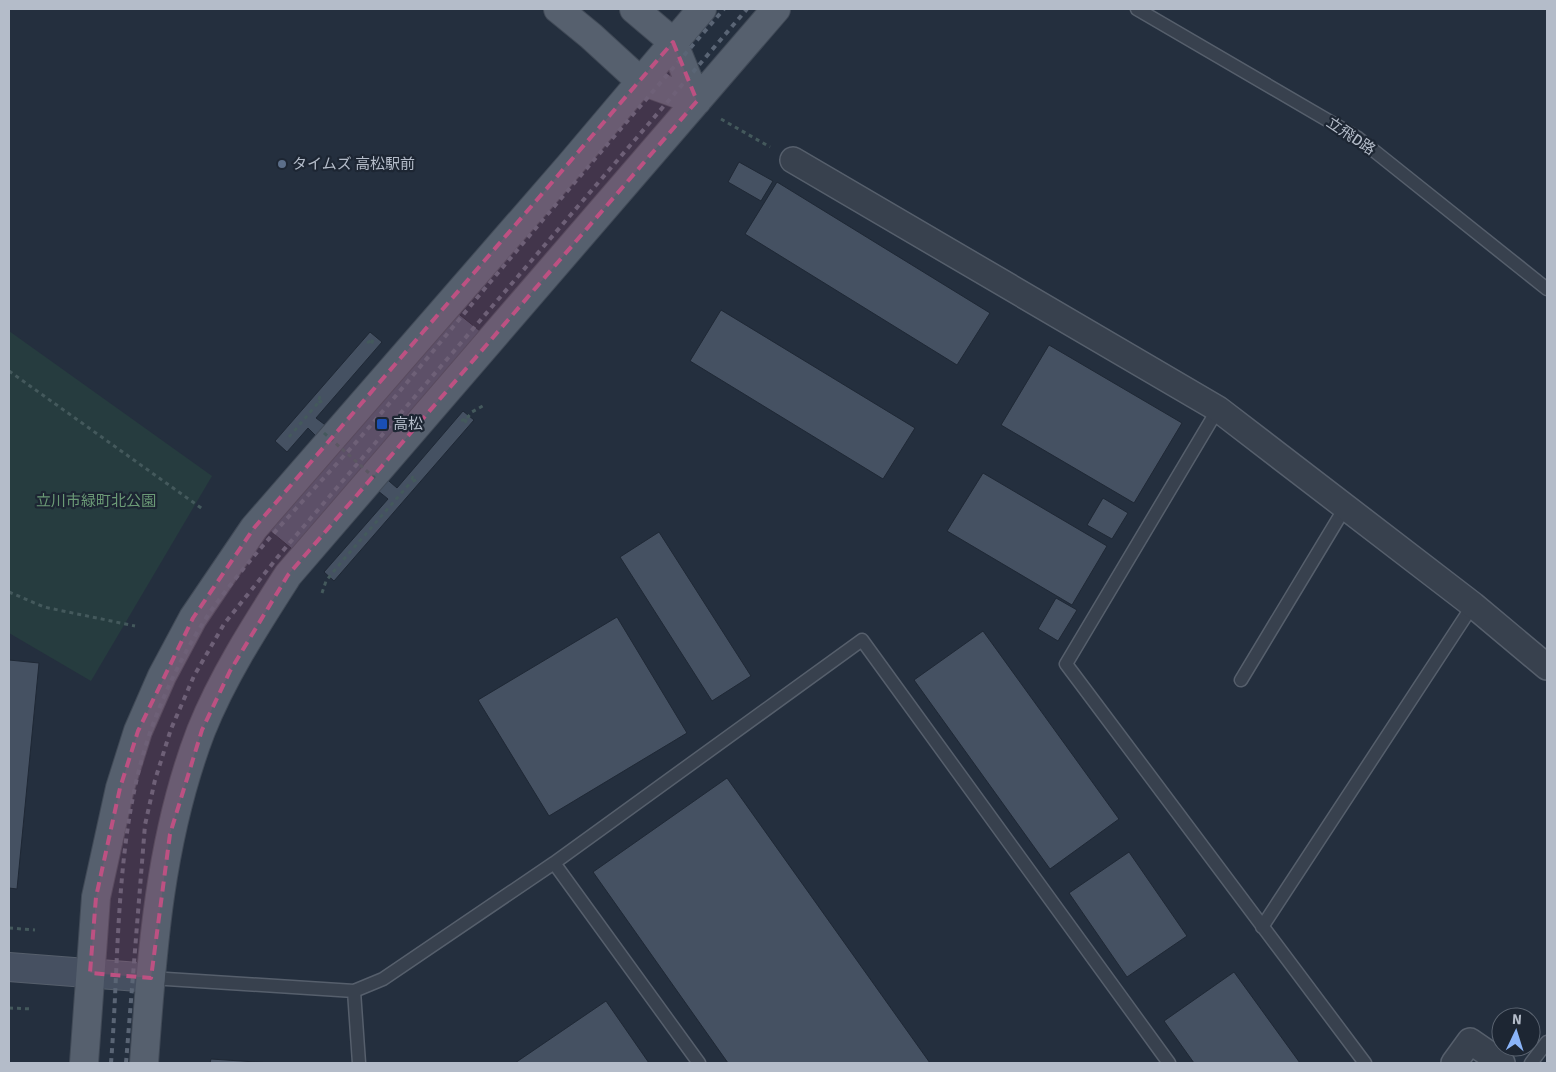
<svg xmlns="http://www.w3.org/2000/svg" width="1556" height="1072" font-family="Signika,'Noto Sans JP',sans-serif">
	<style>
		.green { fill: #263c3f }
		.building { fill: #455162; stroke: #1f2835 }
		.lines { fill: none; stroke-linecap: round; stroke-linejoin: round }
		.lane-casing { stroke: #565f6c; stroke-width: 15 }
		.street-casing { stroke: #565f6c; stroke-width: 28 }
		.secondary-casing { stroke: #565f6c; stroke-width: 30 }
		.primary-casing { stroke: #414a57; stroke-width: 30 }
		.path { stroke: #44595c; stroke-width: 3; stroke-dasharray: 4 4; stroke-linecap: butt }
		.lane { stroke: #38414e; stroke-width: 12 }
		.street { stroke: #38414e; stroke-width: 25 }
		.secondary { stroke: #465061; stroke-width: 28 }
		.primary { stroke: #56606e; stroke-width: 28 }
		.rail { stroke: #5a6575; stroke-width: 4; stroke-dasharray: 5 5; stroke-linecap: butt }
		.path-bridge { stroke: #44595c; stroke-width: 3; stroke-dasharray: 4 4; stroke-linecap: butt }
		.marked { fill: #bd5182; fill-opacity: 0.2; stroke: #bd5182; stroke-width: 4; stroke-dasharray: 10 6; stroke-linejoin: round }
		.service-dot { fill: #5c6f8a; stroke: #1d2633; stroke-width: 2 }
		.transit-dot { fill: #1a4fb4; stroke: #1d2633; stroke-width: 2 }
		.labels { text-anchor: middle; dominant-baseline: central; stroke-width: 4.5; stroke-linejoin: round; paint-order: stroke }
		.street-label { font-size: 15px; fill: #b4bcc9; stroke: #1d2633 }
		.poi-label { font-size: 15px; fill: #b4bcc9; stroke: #1d2633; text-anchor: start }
		.park-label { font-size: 15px; fill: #6b9a76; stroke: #1d2633 }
	</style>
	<rect width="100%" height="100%" fill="#242f3e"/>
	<!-- green -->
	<path class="green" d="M 9,331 L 212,476 L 91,681 L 9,633 Z"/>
	<!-- building -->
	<path class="building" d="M 739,162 L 773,181 L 761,201 L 728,182 Z
		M 777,182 L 990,313 L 957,365 L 745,234 Z
		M 440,299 L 495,343 L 308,562 L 252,516 Z
		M 721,310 L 915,428 L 883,479 L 690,361 Z
		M 370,332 L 382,342 L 316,418 L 328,427 L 319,439 L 308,428 L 287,452 L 275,441 Z
		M 1049,345 L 1182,423 L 1134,503 L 1001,425 Z
		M 463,411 L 474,420 L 334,581 L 324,572 L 388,499 L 372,486 L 382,475 L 397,488 Z
		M 983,473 L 1107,546 L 1072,605 L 947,531 Z
		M 1103,498 L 1128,513 L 1112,539 L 1087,525 Z
		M 659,532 L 751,676 L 712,701 L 620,557 Z
		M 1056,598 L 1077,610 L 1058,641 L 1038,629 Z
		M 617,617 L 687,733 L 549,816 L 478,700 Z
		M 983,631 L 1119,819 L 1050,869 L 914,680 Z
		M 9,660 L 39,663 L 17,889 L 9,888 Z
		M 727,778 L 930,1063 L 728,1063 L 593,872 Z
		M 1129,852 L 1187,936 L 1127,977 L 1069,893 Z
		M 1234,972 L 1300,1063 L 1194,1063 L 1164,1021 Z
		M 606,1001 L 649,1063 L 515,1063 Z
		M 211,1059 L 271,1063 L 210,1063 Z"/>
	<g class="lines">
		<defs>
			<path id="lane" d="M 1137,9 L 1358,138 L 1547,289
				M 1218,409 L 1066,664 L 1365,1063
				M 1241,680 L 1346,506
				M 554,863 L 699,1063
				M 1262,927 L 1473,605
				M 151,978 L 354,991 L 383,979 L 554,863 L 862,640 L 1169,1063
				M 354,991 L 359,1063
				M 1531,1063 L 1547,1042"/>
			<path id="street" d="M 793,160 L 1218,409 L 1473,605 L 1547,667
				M 1454,1063 L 1470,1041 L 1502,1063"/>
			<path id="secondary" d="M 9,967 L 151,978"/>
			<path id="primary" d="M 558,9 L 591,36 L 639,80 L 697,101
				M 634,9 L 673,42 L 697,101
				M 84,1063 L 96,897 L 120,788 L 138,731 L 162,676 L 193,618 L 254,528 L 570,165 L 702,9
				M 144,1063 C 152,950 160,838 201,731 C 223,676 256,625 288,575 L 776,9"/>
		</defs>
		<!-- lane casing -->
		<use href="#lane" class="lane-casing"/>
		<!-- street casing -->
		<use href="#street" class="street-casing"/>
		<!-- secondary casing -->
		<use href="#secondary" class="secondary-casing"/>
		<!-- primary casing -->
		<use href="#primary" class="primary-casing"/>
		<!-- path -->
		<path class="path" d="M 721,119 L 770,147
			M 367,343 L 373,339 L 371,346
			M 9,371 L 204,510
			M 320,396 L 318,403 L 324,400
			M 467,418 L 472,412 L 486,404
			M 461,421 L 467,418 L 464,425
			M 289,437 L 318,403
			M 413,476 L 411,482 L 418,479
			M 9,592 L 44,607 L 135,626
			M 322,593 L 326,581 L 338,566 L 411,482
			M 9,928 L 35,930
			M 9,1008 L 32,1009"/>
		<!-- lane -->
		<use href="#lane" class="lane"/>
		<!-- street -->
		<use href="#street" class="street"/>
		<!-- secondary -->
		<use href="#secondary" class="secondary"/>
		<!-- primary -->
		<use href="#primary" class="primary"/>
		<!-- rail -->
		<path class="rail" d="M 111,1063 C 120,952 114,824 155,719 C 169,682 188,645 210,612 C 258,545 318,487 371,425 C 414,375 455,324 497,274 C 572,185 648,97 724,9
			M 126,1063 L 145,825 L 155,780 L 171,729 L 194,676 L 224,624 L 281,553 L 747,9"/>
		<!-- path-bridge -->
		<path class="path-bridge" d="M 324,433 L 377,480"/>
	</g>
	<!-- marked area -->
	<path class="marked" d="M 673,42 L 697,101 L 288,575 L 230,671 L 202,730 L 170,834 L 151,978 L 90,973 L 96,897 L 120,788 L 138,731 L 193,618 L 254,528 Z"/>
	<!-- markers -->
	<circle class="service-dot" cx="282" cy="164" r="5"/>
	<rect class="transit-dot" x="376" y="418" width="12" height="12" rx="2.5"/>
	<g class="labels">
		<!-- street labels -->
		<g class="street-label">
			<text transform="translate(1351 136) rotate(34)">立飛D路</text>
		</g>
		<!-- poi labels -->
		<g class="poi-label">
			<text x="292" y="164">タイムズ 高松駅前</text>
			<text x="393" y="424">高松</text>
		</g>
		<!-- park labels -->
		<g class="park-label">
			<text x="96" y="501">立川市緑町北公園</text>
		</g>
	</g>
	<!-- border -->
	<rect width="1556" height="1072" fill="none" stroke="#b4bcc9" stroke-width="20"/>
	<!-- north arrow -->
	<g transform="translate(1516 1032) rotate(4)"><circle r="24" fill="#1d2633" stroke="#59626f"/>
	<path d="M0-4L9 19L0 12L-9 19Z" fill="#8ab4f8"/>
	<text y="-8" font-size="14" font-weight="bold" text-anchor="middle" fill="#b4bcc9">N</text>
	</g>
</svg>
